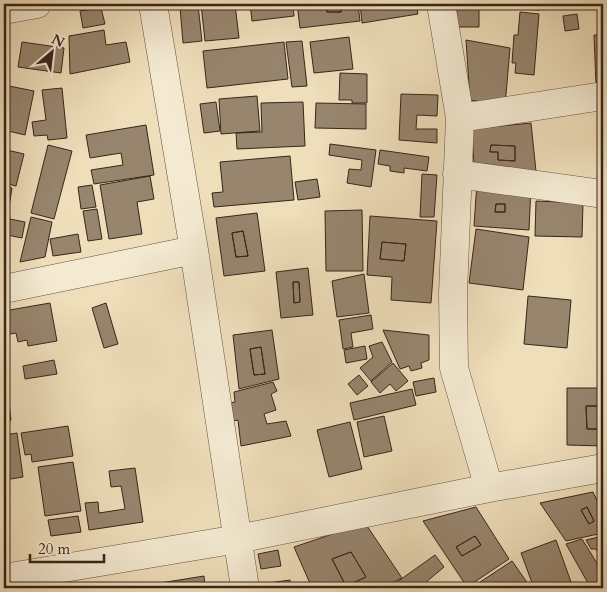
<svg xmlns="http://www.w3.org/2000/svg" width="607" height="592" font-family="Cardo,serif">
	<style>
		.building { fill: #97856e; stroke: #38251b; fill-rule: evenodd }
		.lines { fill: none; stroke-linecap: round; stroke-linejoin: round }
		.minor-casing { stroke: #665343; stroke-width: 29 }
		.minor { stroke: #f4ead2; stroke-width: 28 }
	</style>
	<rect width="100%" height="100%" fill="#eedeba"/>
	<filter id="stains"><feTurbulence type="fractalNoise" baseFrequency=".004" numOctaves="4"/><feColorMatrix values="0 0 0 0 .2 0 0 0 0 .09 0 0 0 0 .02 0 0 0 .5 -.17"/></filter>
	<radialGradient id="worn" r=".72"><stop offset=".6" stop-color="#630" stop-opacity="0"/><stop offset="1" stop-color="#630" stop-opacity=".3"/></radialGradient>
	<!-- building -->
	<path class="building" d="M 201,4 L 235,4 L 239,38 L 205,41 Z
		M 250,4 L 293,4 L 294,16 L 252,21 Z
		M 297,4 L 327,4 L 327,12 L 341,12 L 341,4 L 358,4 L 360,21 L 300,28 Z
		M 327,4 L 341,4 L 341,12 L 327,12 Z
		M 360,4 L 416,4 L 418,14 L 362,23 Z
		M 499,4 L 540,4 L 540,10 L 499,8 Z
		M 198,5 L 202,41 L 183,43 L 180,7 Z
		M 457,5 L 479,5 L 479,27 L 456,27 Z
		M 101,8 L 105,24 L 83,28 L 80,11 Z
		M 520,12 L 539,14 L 534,75 L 515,73 L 516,63 L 512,63 L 514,35 L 518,35 Z
		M 577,14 L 579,29 L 565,31 L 563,16 Z
		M 104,30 L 106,45 L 126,42 L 130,62 L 70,74 L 69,36 Z
		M 594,35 L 603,35 L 603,85 L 596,85 Z
		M 349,37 L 353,69 L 314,73 L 310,42 Z
		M 466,40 L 510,48 L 505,106 L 470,100 Z
		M 302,41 L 307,86 L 292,87 L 286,42 Z
		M 22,42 L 64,48 L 61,73 L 18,67 Z
		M 284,42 L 288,79 L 207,88 L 203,51 Z
		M 340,73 L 367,74 L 367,103 L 352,103 L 352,100 L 339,100 Z
		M 4,85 L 34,91 L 25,135 L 4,130 Z
		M 62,88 L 67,138 L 48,140 L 47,135 L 34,136 L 32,122 L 46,120 L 42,90 Z
		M 401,94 L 438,95 L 437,116 L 417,115 L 416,129 L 437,129 L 437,143 L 399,140 Z
		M 257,96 L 260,131 L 221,134 L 219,99 Z
		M 216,102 L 220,131 L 204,133 L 200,104 Z
		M 303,102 L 305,146 L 237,149 L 236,133 L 262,132 L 261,103 Z
		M 316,103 L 366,104 L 366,129 L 315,128 Z
		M 531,123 L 537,181 L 475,172 L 471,129 ZM 491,145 L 515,146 L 515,161 L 498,160 L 498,152 L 490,152 Z
		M 146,125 L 154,175 L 94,184 L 91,170 L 123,165 L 121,153 L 90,158 L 86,135 Z
		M 330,144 L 376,150 L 371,187 L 347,183 L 349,169 L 361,170 L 362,160 L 329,155 Z
		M 48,145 L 72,151 L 54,219 L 31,213 Z
		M 491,145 L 515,146 L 515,161 L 498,160 L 498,152 L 490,152 Z
		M 7,150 L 24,154 L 16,186 L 4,183 L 4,163 Z
		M 380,150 L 429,157 L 427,171 L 404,168 L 404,173 L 390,171 L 390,166 L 378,164 Z
		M 290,156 L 294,200 L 214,207 L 212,193 L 223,192 L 220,162 Z
		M 422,174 L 437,175 L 434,217 L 420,217 Z
		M 150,176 L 154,199 L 137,202 L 142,234 L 109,239 L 100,185 Z
		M 317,179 L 320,197 L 298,200 L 295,182 Z
		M 477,182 L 531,186 L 529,230 L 474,226 ZM 496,204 L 505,204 L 505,212 L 495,212 Z
		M 92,185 L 96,207 L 81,209 L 78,187 Z
		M 4,187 L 12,188 L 8,213 L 4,212 Z
		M 536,201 L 583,203 L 582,237 L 535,236 Z
		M 496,204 L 505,204 L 505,212 L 495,212 Z
		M 97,209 L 102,239 L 88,241 L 83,211 Z
		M 362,210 L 363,271 L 326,271 L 325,211 Z
		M 257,213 L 265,271 L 224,276 L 216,218 ZM 243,231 L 248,256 L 236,257 L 232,233 Z
		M 370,216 L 437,221 L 431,303 L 391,300 L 392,277 L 367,275 ZM 382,242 L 406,244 L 404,261 L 380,259 Z
		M 31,217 L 52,222 L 45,257 L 20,262 Z
		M 10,219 L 25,222 L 22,238 L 7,235 Z
		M 476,229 L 529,237 L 523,290 L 469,283 Z
		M 243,231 L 248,256 L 236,257 L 232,233 Z
		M 78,234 L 81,252 L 53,256 L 50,239 Z
		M 382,242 L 406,244 L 404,261 L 380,259 Z
		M 308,268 L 313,315 L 281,318 L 276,272 ZM 293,282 L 299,282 L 300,302 L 294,303 Z
		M 364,274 L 369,313 L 337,317 L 332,281 Z
		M 293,282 L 299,282 L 300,302 L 294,303 Z
		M 528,296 L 571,300 L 567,348 L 524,344 Z
		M 50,303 L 57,341 L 28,346 L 27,340 L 18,342 L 16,333 L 4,335 L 4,311 Z
		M 106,303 L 118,344 L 104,348 L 92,308 Z
		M 371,315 L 373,329 L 351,333 L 353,347 L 343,349 L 339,320 Z
		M 272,330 L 279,379 L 239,389 L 233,335 ZM 261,347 L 265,374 L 254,375 L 250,349 Z
		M 383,330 L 429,335 L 429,360 L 421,363 L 422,368 L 411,371 L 409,366 L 400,369 Z
		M 382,342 L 392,362 L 371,381 L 360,368 L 373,357 L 369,346 Z
		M 365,346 L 367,359 L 346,363 L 344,350 Z
		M 261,347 L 265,374 L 254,375 L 250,349 Z
		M 54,360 L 57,374 L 25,379 L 23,366 Z
		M 393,363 L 408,381 L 396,391 L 390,384 L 380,393 L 371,382 Z
		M 359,375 L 368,386 L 357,395 L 348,384 Z
		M 4,376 L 6,376 L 11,420 L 4,421 Z
		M 434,378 L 436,392 L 416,396 L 413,382 Z
		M 273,382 L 277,391 L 271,394 L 276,410 L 264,414 L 267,424 L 286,421 L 291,436 L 241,446 L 238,420 L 233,421 L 230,403 L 235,402 L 234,392 Z
		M 567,388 L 603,388 L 603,406 L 586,406 L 587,429 L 603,429 L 603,446 L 567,445 Z
		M 412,389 L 416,405 L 354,420 L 350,403 Z
		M 586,406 L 603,406 L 603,429 L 587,429 Z
		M 384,416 L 392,451 L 364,457 L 357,422 Z
		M 350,422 L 362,469 L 329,477 L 317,430 Z
		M 68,426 L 73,456 L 32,462 L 31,454 L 25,455 L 21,433 Z
		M 17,433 L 23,477 L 4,480 L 4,462 L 8,461 L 7,450 L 4,451 L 4,435 Z
		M 7,450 L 8,461 L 4,462 L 4,451 Z
		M 73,462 L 81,511 L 45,516 L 38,467 Z
		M 135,468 L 143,522 L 89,530 L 85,503 L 98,502 L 99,513 L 125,509 L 121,486 L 111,487 L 109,471 Z
		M 593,492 L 603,513 L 603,533 L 566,541 L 540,503 ZM 587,507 L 594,521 L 589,524 L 581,510 Z
		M 476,507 L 509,559 L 467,587 L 423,521 ZM 475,536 L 481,545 L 462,556 L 456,547 Z
		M 587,507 L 594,521 L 589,524 L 581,510 Z
		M 78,516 L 81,532 L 51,536 L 48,520 Z
		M 365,523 L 402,578 L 381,588 L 312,588 L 294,547 ZM 351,552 L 366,577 L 346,586 L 332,559 Z
		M 475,536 L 481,545 L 462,556 L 456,547 Z
		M 603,536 L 603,563 L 596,549 L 591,549 L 586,540 Z
		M 582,539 L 603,573 L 603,581 L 589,585 L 566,544 Z
		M 556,540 L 571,582 L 553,588 L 534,588 L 521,553 Z
		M 278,550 L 281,566 L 261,569 L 258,554 Z
		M 351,552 L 366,577 L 346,586 L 332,559 Z
		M 435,555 L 444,567 L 419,588 L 402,588 L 397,582 Z
		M 512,561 L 531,588 L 507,588 L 506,587 L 503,588 L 471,588 Z
		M 204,576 L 205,588 L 155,588 L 154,584 Z
		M 290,580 L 291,588 L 262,588 L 261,584 Z
		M 460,583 L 463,588 L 452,588 Z"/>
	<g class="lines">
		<defs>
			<path id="minor" d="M 153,4 L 194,250 L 245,588
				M 441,4 L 460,118 L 453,293 L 454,368 L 489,488
				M 4,10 L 37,4
				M 460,118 L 603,96
				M 457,174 L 603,194
				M 4,289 L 194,250
				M 4,578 L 238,539 L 489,488 L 603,468"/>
		</defs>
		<!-- minor casing -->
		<use href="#minor" class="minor-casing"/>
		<!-- minor -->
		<use href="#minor" class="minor"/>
	</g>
	<!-- margin -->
	<rect width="607" height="592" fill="none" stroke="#eedeba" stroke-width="20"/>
	<rect x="5" y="5" width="597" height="582" fill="none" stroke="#38251b" stroke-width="2.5"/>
	<rect x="10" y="10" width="587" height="572" fill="none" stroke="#38251b"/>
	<!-- north arrow -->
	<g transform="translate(52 52) rotate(28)" stroke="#f4ead2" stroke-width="4" paint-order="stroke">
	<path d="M0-4L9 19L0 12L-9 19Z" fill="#38251b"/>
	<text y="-8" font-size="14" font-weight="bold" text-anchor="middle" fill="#38251b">N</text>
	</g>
	<!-- scale -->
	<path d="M30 554v8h74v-8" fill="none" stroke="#38251b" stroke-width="2.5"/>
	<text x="38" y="554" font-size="15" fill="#38251b" stroke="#f4ead2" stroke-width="4" paint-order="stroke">20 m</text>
	<rect width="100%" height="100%" filter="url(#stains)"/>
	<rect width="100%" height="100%" fill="url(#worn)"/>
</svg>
